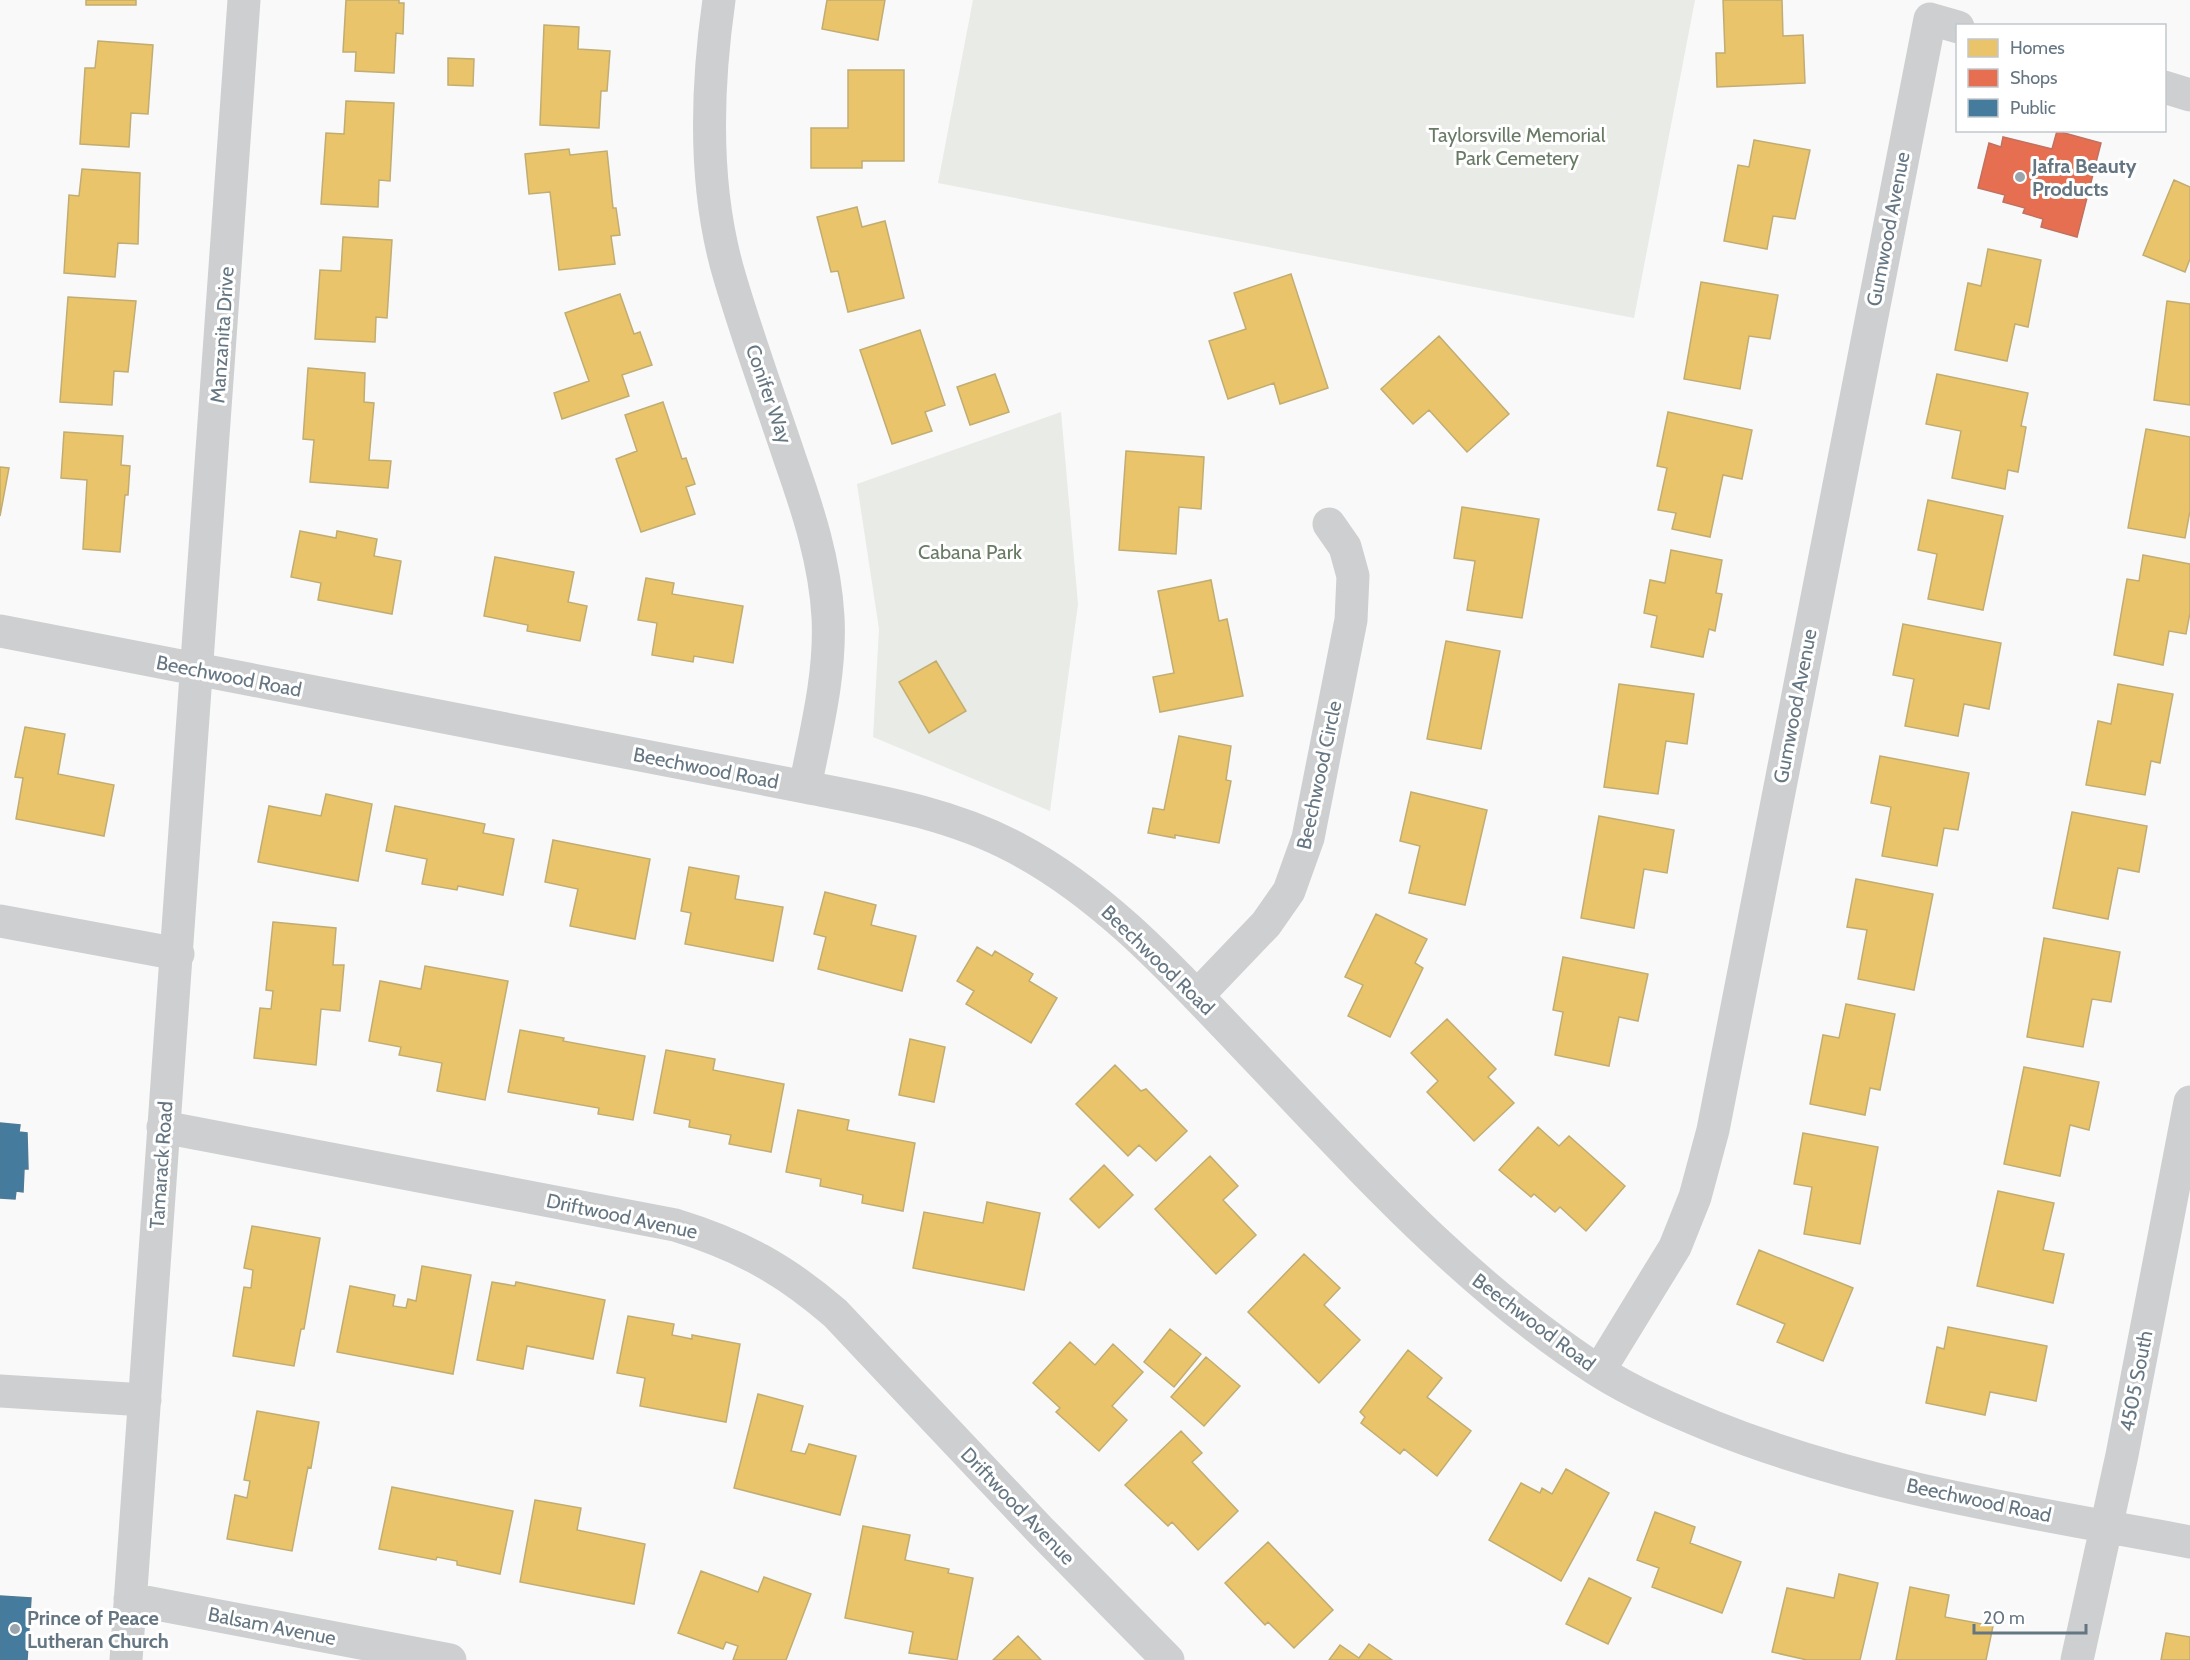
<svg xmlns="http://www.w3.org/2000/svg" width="2190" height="1660" font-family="Cabin,sans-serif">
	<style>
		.green { fill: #e8ebe6 }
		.homes { fill: #e9c46a; stroke: #c1ad72; stroke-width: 1.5 }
		.shops { fill: #e76f51; stroke: #c07160; stroke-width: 1.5 }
		.public { fill: #457b9d; stroke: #4f7a95; stroke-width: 1.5 }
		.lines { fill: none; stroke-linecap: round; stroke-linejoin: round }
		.minor { stroke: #cecfd0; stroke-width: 33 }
		.poi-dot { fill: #99a4ac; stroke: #fff; stroke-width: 2 }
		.labels { text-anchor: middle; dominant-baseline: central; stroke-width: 6; stroke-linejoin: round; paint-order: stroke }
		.park-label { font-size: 20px; fill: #687a64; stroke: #fff }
		.poi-label { font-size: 20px; font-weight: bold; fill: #657683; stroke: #fff; text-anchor: start }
		.street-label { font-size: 20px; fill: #657683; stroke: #fff }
	</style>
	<rect width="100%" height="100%" fill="#f9f9f9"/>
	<!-- green -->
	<path class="green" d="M 973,0 L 1695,0 L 1634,318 L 938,183 Z
		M 1061,412 L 1078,604 L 1050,811 L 873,737 L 879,629 L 857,484 Z"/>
	<!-- homes -->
	<path class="homes" d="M 86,0 L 136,0 L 136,5 L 86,5 Z
		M 346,0 L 399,0 L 399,3 L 404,3 L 403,34 L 396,33 L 394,73 L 355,71 L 356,52 L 343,52 Z
		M 827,0 L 885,0 L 878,40 L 822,29 Z
		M 1723,0 L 1782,0 L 1783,36 L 1803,35 L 1805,83 L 1717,87 L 1716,53 L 1725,53 Z
		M 544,25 L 579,27 L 578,49 L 610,51 L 607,91 L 601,91 L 599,128 L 540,125 Z
		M 98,41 L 153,45 L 148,114 L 131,113 L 129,147 L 80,144 L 85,68 L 95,68 Z
		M 448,58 L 474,59 L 473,86 L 448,85 Z
		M 848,70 L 904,70 L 904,161 L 862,161 L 862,168 L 811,168 L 811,128 L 848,128 Z
		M 346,101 L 394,103 L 390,181 L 379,180 L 378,207 L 321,204 L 326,133 L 344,134 Z
		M 1754,140 L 1810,150 L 1795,219 L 1773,216 L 1767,249 L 1724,241 L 1738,165 L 1749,167 Z
		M 569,149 L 570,155 L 607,151 L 613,208 L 616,208 L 620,235 L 611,236 L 615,264 L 559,270 L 550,192 L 529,194 L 525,154 Z
		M 82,169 L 140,173 L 138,244 L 118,243 L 115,277 L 64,273 L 69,195 L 79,196 Z
		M 2174,180 L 2190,187 L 2190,259 L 2185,272 L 2143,255 Z
		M 857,207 L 862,227 L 885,221 L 904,298 L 848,312 L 838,271 L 831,272 L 817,217 Z
		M 343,237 L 392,240 L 387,318 L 376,317 L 375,342 L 315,339 L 320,270 L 341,271 Z
		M 1988,249 L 2041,260 L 2028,327 L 2015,324 L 2007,361 L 1955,350 L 1968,283 L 1981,286 Z
		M 1291,274 L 1328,388 L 1280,404 L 1274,383 L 1228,399 L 1209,341 L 1246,329 L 1234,293 Z
		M 1701,282 L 1778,295 L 1770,339 L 1749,336 L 1740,389 L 1684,379 Z
		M 620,294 L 634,334 L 640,332 L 652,365 L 622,375 L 629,396 L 562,419 L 554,393 L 589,381 L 565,313 Z
		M 68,297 L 136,301 L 128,372 L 114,371 L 112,405 L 60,402 Z
		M 2167,301 L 2190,304 L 2190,405 L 2154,400 Z
		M 920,330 L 945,405 L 925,412 L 932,431 L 892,444 L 860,350 Z
		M 1439,336 L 1509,414 L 1467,452 L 1429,410 L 1413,424 L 1381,389 Z
		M 308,368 L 365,373 L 364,402 L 374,403 L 369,460 L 391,461 L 388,488 L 310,482 L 314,440 L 303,439 Z
		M 995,374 L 1009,412 L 970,425 L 957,387 Z
		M 1937,374 L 2028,393 L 2021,426 L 2026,427 L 2018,472 L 2008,470 L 2005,489 L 1952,478 L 1961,431 L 1926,424 Z
		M 663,402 L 682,459 L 686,458 L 695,484 L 686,487 L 695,514 L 641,532 L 616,459 L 637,451 L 625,415 Z
		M 1668,412 L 1752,430 L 1742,479 L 1723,475 L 1710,537 L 1672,529 L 1676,513 L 1658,510 L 1667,468 L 1657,466 Z
		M 2146,429 L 2190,437 L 2190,511 L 2185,538 L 2128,528 Z
		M 64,432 L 123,436 L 121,465 L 130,466 L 128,495 L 125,495 L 120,552 L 83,549 L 87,480 L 61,478 Z
		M 1126,451 L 1204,457 L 1201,509 L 1179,507 L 1176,554 L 1119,550 Z
		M 0,467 L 9,468 L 0,516 Z
		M 1928,500 L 2003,516 L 1983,610 L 1928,599 L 1937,554 L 1918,550 Z
		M 1462,507 L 1539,519 L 1522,618 L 1467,610 L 1475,561 L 1454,558 Z
		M 300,531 L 336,538 L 337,531 L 377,539 L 374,556 L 401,561 L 392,614 L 318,600 L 321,583 L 291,577 Z
		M 1671,550 L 1722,560 L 1716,593 L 1722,594 L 1715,631 L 1709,629 L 1703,657 L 1651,647 L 1657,616 L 1644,613 L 1650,580 L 1665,583 Z
		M 2143,555 L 2190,564 L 2190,613 L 2186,634 L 2169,631 L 2163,665 L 2114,655 L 2127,579 L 2139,581 Z
		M 495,557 L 574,572 L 568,602 L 587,606 L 580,641 L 527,631 L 528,625 L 484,616 Z
		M 646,578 L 674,583 L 672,594 L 743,606 L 733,663 L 694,656 L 693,662 L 652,655 L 657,623 L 638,620 Z
		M 1211,580 L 1219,621 L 1227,619 L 1243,696 L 1160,712 L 1153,677 L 1174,673 L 1158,591 Z
		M 1903,624 L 2001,643 L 1989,709 L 1964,704 L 1958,736 L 1905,726 L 1914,679 L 1893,675 Z
		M 1446,641 L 1500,651 L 1481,749 L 1427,739 Z
		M 936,661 L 966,711 L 929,733 L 899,682 Z
		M 1619,684 L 1694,694 L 1687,744 L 1666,741 L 1658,794 L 1604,787 Z
		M 2118,684 L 2173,694 L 2160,763 L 2151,761 L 2145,795 L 2086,785 L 2098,721 L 2111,724 Z
		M 25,727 L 65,734 L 58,774 L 114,785 L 104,836 L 16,819 L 23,778 L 15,777 Z
		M 1179,736 L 1231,746 L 1226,780 L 1231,781 L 1219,843 L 1175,835 L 1175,838 L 1148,833 L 1153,808 L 1164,810 Z
		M 1880,756 L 1969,773 L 1958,830 L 1944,828 L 1937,866 L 1882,856 L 1891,807 L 1871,803 Z
		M 1411,792 L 1487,810 L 1465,905 L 1409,893 L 1420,846 L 1400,841 Z
		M 326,794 L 372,804 L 358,881 L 258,862 L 269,806 L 321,816 Z
		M 395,806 L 485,824 L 483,833 L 514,839 L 503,895 L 458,886 L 457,890 L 422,884 L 427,859 L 386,851 Z
		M 2072,812 L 2147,826 L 2139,872 L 2118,868 L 2108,919 L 2053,908 Z
		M 1599,816 L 1674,830 L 1667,873 L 1644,869 L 1634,928 L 1581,918 Z
		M 553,840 L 650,859 L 635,939 L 570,926 L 578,889 L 545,882 Z
		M 689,867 L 739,876 L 735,899 L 783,907 L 773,961 L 685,944 L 691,913 L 681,911 Z
		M 1856,879 L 1933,894 L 1914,990 L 1858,979 L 1867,930 L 1847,927 Z
		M 825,892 L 876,905 L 871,925 L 916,936 L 902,991 L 818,969 L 826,937 L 814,934 Z
		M 1376,914 L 1427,939 L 1415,963 L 1423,968 L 1390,1037 L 1348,1016 L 1363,985 L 1345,977 Z
		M 273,922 L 336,928 L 333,965 L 344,965 L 340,1011 L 321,1009 L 316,1065 L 254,1058 L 260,1008 L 271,1009 L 273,991 L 266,990 Z
		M 2044,938 L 2120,952 L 2111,1002 L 2092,999 L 2083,1047 L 2027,1037 Z
		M 977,947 L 992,956 L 995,951 L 1033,974 L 1029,981 L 1057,998 L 1031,1043 L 966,1004 L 974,991 L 957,981 Z
		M 1563,957 L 1648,974 L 1638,1021 L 1619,1017 L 1609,1066 L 1555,1055 L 1563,1012 L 1553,1010 Z
		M 425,966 L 508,981 L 485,1100 L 437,1091 L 442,1063 L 399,1055 L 401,1047 L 369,1041 L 380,981 L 421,989 Z
		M 1846,1004 L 1895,1014 L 1880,1090 L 1870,1088 L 1865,1115 L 1810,1104 L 1823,1035 L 1839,1038 Z
		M 1447,1019 L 1496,1069 L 1488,1077 L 1514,1103 L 1474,1141 L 1427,1092 L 1438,1081 L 1411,1053 Z
		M 520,1030 L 564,1038 L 563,1041 L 645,1056 L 633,1120 L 598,1114 L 599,1108 L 508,1092 Z
		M 910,1039 L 945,1047 L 934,1102 L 899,1095 Z
		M 666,1050 L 715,1059 L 713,1070 L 784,1084 L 771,1152 L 729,1144 L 731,1135 L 689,1127 L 690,1120 L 654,1113 Z
		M 1115,1065 L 1141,1091 L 1146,1089 L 1187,1131 L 1156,1161 L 1139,1145 L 1128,1156 L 1076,1104 Z
		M 2024,1067 L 2099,1082 L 2089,1130 L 2070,1125 L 2060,1176 L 2004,1164 Z
		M 798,1110 L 849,1120 L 847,1130 L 915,1143 L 903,1211 L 862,1203 L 863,1195 L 820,1186 L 821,1179 L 786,1172 Z
		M 1538,1127 L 1559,1146 L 1569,1136 L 1625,1186 L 1586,1231 L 1560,1207 L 1555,1212 L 1534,1194 L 1531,1197 L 1499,1170 Z
		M 1803,1133 L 1878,1147 L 1860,1244 L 1804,1234 L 1812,1187 L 1794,1184 Z
		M 1210,1156 L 1238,1186 L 1223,1200 L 1256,1235 L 1216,1274 L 1155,1209 Z
		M 1104,1165 L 1133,1195 L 1099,1228 L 1070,1199 Z
		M 1998,1191 L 2054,1203 L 2043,1250 L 2064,1254 L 2053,1303 L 1977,1286 Z
		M 987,1202 L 1040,1213 L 1024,1290 L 913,1268 L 924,1212 L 983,1223 Z
		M 252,1226 L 320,1238 L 304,1329 L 301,1329 L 294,1366 L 233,1356 L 244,1287 L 251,1288 L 253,1270 L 244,1268 Z
		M 1759,1250 L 1853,1288 L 1823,1361 L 1777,1342 L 1785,1324 L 1737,1304 Z
		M 1304,1254 L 1340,1288 L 1324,1305 L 1360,1340 L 1319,1383 L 1248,1312 Z
		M 422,1266 L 471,1275 L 453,1374 L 337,1352 L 350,1286 L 395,1295 L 393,1306 L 406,1308 L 408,1299 L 416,1301 Z
		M 492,1282 L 515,1286 L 516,1282 L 605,1300 L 593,1359 L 527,1346 L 523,1369 L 477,1360 Z
		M 628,1316 L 674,1324 L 672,1335 L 692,1339 L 692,1335 L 740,1344 L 726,1422 L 640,1406 L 645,1378 L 617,1373 Z
		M 1948,1327 L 2047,1346 L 2036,1401 L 1990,1392 L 1985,1415 L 1926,1403 L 1937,1347 L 1944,1349 Z
		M 1170,1329 L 1201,1354 L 1174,1387 L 1144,1362 Z
		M 1070,1342 L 1095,1365 L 1113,1344 L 1143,1372 L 1112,1406 L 1127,1420 L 1099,1451 L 1056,1412 L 1060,1408 L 1033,1383 Z
		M 1408,1350 L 1442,1378 L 1427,1397 L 1471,1431 L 1437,1476 L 1404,1449 L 1400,1454 L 1361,1423 L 1365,1417 L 1360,1412 Z
		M 1206,1357 L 1240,1386 L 1204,1426 L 1171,1397 Z
		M 758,1394 L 803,1406 L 791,1451 L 805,1454 L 809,1444 L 856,1456 L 840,1515 L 734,1488 Z
		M 257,1411 L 319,1422 L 311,1468 L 308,1467 L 292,1551 L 227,1539 L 235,1495 L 247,1498 L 250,1481 L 244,1480 Z
		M 1181,1431 L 1202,1453 L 1192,1462 L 1238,1511 L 1198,1550 L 1172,1522 L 1168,1526 L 1125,1485 Z
		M 1566,1469 L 1609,1493 L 1561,1581 L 1489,1540 L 1521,1483 L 1540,1493 L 1542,1488 L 1552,1494 Z
		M 392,1487 L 513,1511 L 500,1574 L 457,1565 L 457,1561 L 437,1557 L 436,1560 L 379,1549 Z
		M 535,1500 L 581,1508 L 577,1530 L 645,1544 L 634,1604 L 520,1582 Z
		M 1655,1512 L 1695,1527 L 1690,1543 L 1741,1562 L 1722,1613 L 1652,1587 L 1659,1568 L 1637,1560 Z
		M 863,1526 L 910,1535 L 905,1560 L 949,1569 L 948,1573 L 973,1578 L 957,1660 L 909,1653 L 913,1632 L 845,1618 Z
		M 1268,1542 L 1333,1610 L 1294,1648 L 1268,1622 L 1265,1625 L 1225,1583 Z
		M 701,1571 L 758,1592 L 764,1577 L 811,1594 L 786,1660 L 733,1660 L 738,1646 L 726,1642 L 723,1649 L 678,1633 Z
		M 1839,1574 L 1878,1583 L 1860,1660 L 1807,1660 L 1772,1652 L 1787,1588 L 1834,1598 Z
		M 1589,1578 L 1631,1598 L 1608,1644 L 1566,1624 Z
		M 1910,1587 L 1949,1595 L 1945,1617 L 1993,1626 L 1986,1660 L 1896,1660 Z
		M 2166,1633 L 2190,1637 L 2190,1660 L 2161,1660 Z
		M 1018,1636 L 1041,1660 L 993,1660 Z
		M 1369,1644 L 1392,1660 L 1329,1660 L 1340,1645 L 1359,1658 Z"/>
	<!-- shops -->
	<path class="shops" d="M 2057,131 L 2101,143 L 2077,237 L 2041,227 L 2043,219 L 2023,213 L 2025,208 L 2003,202 L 2005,195 L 1978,188 L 1989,143 L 2001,147 L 2003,137 L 2052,149 Z"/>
	<!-- public -->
	<path class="public" d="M 0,1123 L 20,1125 L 19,1132 L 27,1133 L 28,1169 L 24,1169 L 23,1192 L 16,1191 L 15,1199 L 0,1198 Z
		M 0,1596 L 31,1598 L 27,1660 L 0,1660 Z"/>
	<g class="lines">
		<!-- minor -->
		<path class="minor" d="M 719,0 C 706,91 703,189 730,278 C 748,339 770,399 790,459 C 808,510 825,562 828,617 C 831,674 816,731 805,787
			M 2164,87 L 2190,95
			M 0,631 L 805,787 C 877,801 950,813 1016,848 C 1105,895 1174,972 1243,1044 C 1355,1161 1461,1282 1597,1370 C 1633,1393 1675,1411 1714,1427 C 1866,1488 2030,1512 2190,1542
			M 0,921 L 178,954
			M 1197,996 L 1266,924 L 1289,891 L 1308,838 L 1351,620 L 1353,576 L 1345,547 L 1329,524
			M 163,1127 L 675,1225 C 740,1245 784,1269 835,1313 L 1040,1530 L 1168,1660
			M 1599,1371 L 1675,1247 L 1695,1197 L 1713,1130 L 1930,19 L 1958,27
			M 0,1391 L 145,1400
			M 130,1599 L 450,1660
			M 126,1660 L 244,0
			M 2077,1660 L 2122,1455 L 2190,1102"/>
	</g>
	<!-- markers -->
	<g class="poi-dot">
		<circle cx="2020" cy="177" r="6"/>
		<circle cx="15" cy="1629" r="6"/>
	</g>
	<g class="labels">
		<!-- park labels -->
		<g class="park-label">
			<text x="1517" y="135">Taylorsville Memorial<tspan x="1517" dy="23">Park Cemetery</tspan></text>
			<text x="970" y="552">Cabana Park</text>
		</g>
		<!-- poi labels -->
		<g class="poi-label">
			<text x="2032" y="166">Jafra Beauty<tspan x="2032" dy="23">Products</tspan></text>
			<text x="27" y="1618">Prince of Peace<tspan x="27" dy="23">Lutheran Church</tspan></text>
		</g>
		<!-- street labels -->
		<g class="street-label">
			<text transform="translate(1888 229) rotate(-79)">Gumwood Avenue</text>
			<text transform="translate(222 335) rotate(-86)">Manzanita Drive</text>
			<text transform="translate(769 394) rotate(71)">Conifer Way</text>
			<text transform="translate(229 676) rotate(11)">Beechwood Road</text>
			<text transform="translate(1795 706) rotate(-79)">Gumwood Avenue</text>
			<text transform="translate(706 768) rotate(11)">Beechwood Road</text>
			<text transform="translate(1319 775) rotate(-78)">Beechwood Circle</text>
			<text transform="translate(1158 960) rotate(44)">Beechwood Road</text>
			<text transform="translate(161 1165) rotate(-86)">Tamarack Road</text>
			<text transform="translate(622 1216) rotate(12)">Driftwood Avenue</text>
			<text transform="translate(1534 1322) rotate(37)">Beechwood Road</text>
			<text transform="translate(2136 1381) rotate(-79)">4505 South</text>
			<text transform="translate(1979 1500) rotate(12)">Beechwood Road</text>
			<text transform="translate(1018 1506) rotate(46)">Driftwood Avenue</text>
			<text transform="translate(272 1626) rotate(11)">Balsam Avenue</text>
		</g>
	</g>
	<!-- legend -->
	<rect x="1956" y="24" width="210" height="108" fill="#ffffff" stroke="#c1c8cd" stroke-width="1.5"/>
	<rect x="1968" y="39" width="30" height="18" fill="#e9c46a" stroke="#c1c8cd" stroke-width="1.5"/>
	<text x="2010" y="54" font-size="18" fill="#657683">Homes</text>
	<rect x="1968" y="69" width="30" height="18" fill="#e76f51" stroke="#c1c8cd" stroke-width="1.5"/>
	<text x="2010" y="84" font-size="18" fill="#657683">Shops</text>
	<rect x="1968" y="99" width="30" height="18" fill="#457b9d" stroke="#c1c8cd" stroke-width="1.5"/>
	<text x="2010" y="114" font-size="18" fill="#657683">Public</text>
	<!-- scale -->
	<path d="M1974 1624v9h112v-9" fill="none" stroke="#657683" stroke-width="3"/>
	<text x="1983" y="1624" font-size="18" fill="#657683" stroke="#ffffff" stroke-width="4.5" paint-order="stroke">20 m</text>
</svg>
